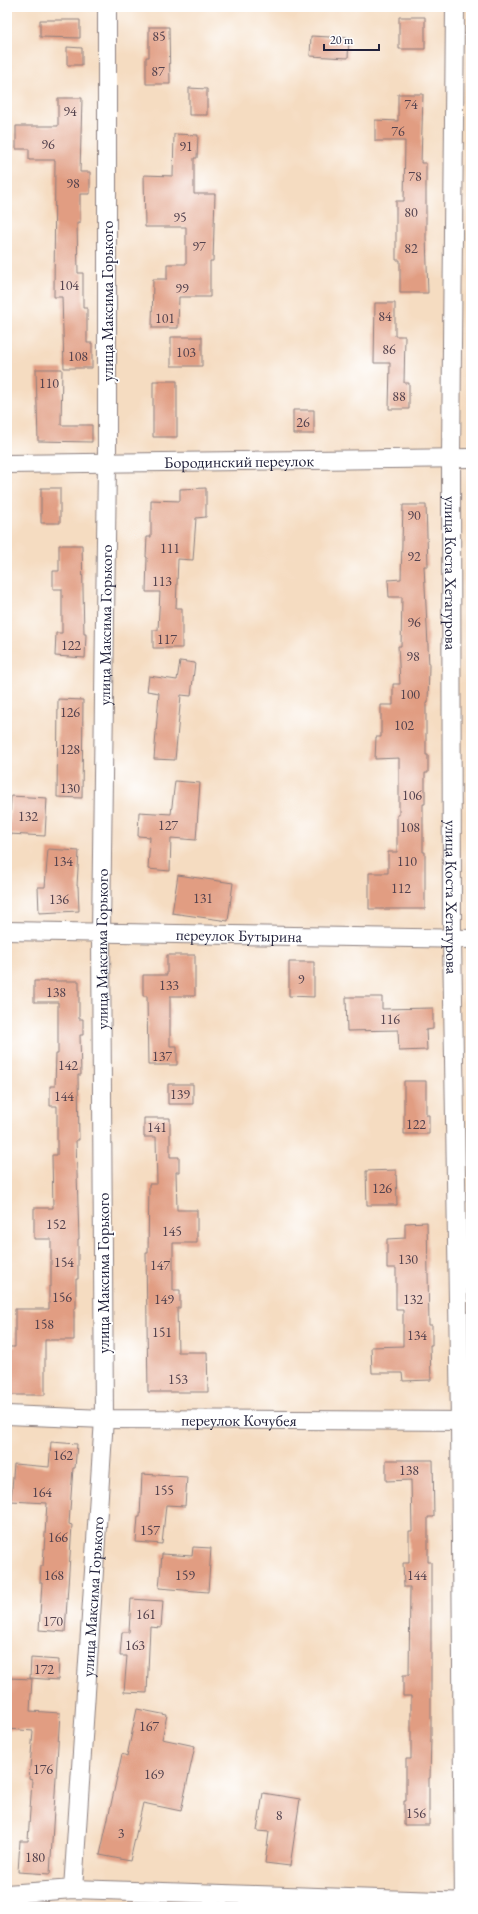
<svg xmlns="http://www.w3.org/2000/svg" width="478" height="1914" font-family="'EB Garamond',serif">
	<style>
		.building { fill: #e19d82 }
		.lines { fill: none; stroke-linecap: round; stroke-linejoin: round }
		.minor-casing { stroke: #8c7f7e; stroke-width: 20 }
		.minor { stroke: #fff; stroke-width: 18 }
		.labels { text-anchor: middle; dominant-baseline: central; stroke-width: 3.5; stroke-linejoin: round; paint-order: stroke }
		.number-label { font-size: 14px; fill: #52414d }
		.street-label { font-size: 16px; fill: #22223b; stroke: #fff }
	</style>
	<rect width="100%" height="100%" fill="#fff"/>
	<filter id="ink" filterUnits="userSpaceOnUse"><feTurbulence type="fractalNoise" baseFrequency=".025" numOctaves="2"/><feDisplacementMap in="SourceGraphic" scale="8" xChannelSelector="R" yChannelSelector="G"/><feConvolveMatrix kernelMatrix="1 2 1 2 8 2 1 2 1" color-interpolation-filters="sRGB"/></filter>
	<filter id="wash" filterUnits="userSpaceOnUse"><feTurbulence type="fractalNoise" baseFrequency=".012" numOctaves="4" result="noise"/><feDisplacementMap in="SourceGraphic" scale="16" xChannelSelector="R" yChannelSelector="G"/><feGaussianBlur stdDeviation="0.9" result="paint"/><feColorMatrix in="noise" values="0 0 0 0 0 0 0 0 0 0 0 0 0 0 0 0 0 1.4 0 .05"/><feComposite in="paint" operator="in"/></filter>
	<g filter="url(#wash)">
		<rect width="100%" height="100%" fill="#f5dcc1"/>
		<g id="blocks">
			<!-- building -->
			<path class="building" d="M 399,17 L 425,17 L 425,49 L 399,49 Z
				M 40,20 L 80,20 L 80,38 L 40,37 Z
				M 149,27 L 169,27 L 170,84 L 146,84 L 146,57 L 149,57 Z
				M 311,36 L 349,38 L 348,58 L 310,56 Z
				M 67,47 L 82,48 L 82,65 L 67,65 Z
				M 189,88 L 207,89 L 207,115 L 189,115 Z
				M 398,94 L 423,94 L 421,163 L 426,163 L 426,237 L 428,293 L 400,293 L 400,260 L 396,260 L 396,201 L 404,201 L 405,141 L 375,141 L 375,120 L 398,121 Z
				M 58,98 L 82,98 L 80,172 L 90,172 L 90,194 L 80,194 L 80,223 L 77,222 L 78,273 L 83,273 L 83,308 L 87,308 L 87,343 L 92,343 L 92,368 L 64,368 L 62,297 L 54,297 L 55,160 L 29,160 L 29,149 L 16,149 L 16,126 L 58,126 Z
				M 174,134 L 198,135 L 197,158 L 194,158 L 194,194 L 215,194 L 213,261 L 210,261 L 210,297 L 179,297 L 178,328 L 152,328 L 153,279 L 167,279 L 167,264 L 186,264 L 186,227 L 145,227 L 144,175 L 173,176 Z
				M 375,303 L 395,303 L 395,336 L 405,336 L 404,383 L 409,383 L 409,409 L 389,409 L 390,363 L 374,363 Z
				M 171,337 L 202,337 L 202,366 L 171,366 Z
				M 36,369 L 62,369 L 61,425 L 92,425 L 92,442 L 38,441 Z
				M 153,381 L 177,381 L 177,437 L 153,437 Z
				M 293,410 L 314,410 L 314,434 L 293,434 Z
				M 41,488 L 60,488 L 60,523 L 41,523 Z
				M 206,488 L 206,517 L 196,518 L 193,560 L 178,559 L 176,608 L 182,608 L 182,648 L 153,648 L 153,630 L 158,630 L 160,592 L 146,592 L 147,557 L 146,557 L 147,537 L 151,537 L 151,500 L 180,501 L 180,489 Z
				M 403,505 L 426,505 L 428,566 L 424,566 L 429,666 L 428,703 L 426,703 L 426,755 L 428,755 L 428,773 L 425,773 L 425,804 L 423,804 L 423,852 L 425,852 L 425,909 L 369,909 L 369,873 L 388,873 L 388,852 L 397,852 L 397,815 L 399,815 L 399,758 L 375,759 L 376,737 L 381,737 L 381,705 L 393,705 L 393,684 L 400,684 L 398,646 L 401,646 L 402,597 L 389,597 L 388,580 L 401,579 Z
				M 59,545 L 82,545 L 84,634 L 86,634 L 85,658 L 55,656 L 56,633 L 62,633 L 62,589 L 53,589 L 53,571 L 59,571 Z
				M 180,661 L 195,663 L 191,696 L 181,695 L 175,760 L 154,759 L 159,693 L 147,691 L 149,676 L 177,680 Z
				M 58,699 L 83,700 L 82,798 L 57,797 Z
				M 175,781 L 200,783 L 196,840 L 171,838 L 170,871 L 148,869 L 150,837 L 138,836 L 139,812 L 171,814 Z
				M 11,796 L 47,798 L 45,836 L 9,834 Z
				M 48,849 L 79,851 L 77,886 L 78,886 L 79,911 L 39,913 L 38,887 L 45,887 Z
				M 178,875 L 233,883 L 228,921 L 172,913 Z
				M 167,955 L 195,955 L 195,996 L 170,996 L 170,1046 L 177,1046 L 177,1065 L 148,1065 L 147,996 L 143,996 L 143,975 L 167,975 Z
				M 289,962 L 314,962 L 314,997 L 289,996 Z
				M 34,981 L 79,981 L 79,1019 L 83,1019 L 83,1035 L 80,1035 L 81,1075 L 78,1075 L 79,1140 L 76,1140 L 79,1239 L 78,1239 L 78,1279 L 76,1279 L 76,1308 L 74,1308 L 74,1340 L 45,1340 L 45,1395 L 7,1395 L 7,1347 L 15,1347 L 15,1309 L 49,1309 L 49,1286 L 51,1286 L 51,1239 L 34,1239 L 34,1208 L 53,1208 L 52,1155 L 57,1155 L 57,1106 L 50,1106 L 50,1086 L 55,1086 L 56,1054 L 58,1054 L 58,1002 L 34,1002 Z
				M 346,997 L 382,997 L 382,1009 L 433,1008 L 433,1029 L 426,1030 L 427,1050 L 399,1051 L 398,1030 L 347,1031 Z
				M 404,1081 L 426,1081 L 426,1115 L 429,1115 L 429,1134 L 404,1134 Z
				M 168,1084 L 193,1084 L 193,1104 L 168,1104 Z
				M 144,1118 L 170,1118 L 170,1157 L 179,1157 L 179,1172 L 176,1172 L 177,1210 L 197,1210 L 197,1243 L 173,1243 L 173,1290 L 180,1290 L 180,1308 L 177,1308 L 178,1352 L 207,1352 L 208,1392 L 148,1392 L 146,1253 L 148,1253 L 149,1184 L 157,1184 L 156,1137 L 144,1137 Z
				M 396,1170 L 397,1205 L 367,1205 L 366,1171 Z
				M 427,1222 L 429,1325 L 432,1325 L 432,1345 L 430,1345 L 431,1380 L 403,1381 L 402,1373 L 372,1373 L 371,1347 L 403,1346 L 403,1310 L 396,1310 L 396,1268 L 387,1268 L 387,1239 L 405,1238 L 405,1223 Z
				M 51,1442 L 77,1444 L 75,1468 L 73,1468 L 69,1524 L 72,1525 L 65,1632 L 39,1630 L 42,1583 L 40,1583 L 41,1566 L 43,1566 L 47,1503 L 11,1501 L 14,1464 L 49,1467 Z
				M 386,1460 L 433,1460 L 434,1517 L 428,1517 L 428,1562 L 431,1562 L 431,1738 L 430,1778 L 429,1778 L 429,1825 L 404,1825 L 404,1801 L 406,1801 L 406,1759 L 411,1759 L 411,1696 L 403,1696 L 403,1675 L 409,1675 L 410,1587 L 404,1587 L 403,1563 L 409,1563 L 409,1531 L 412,1531 L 411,1480 L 386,1481 Z
				M 142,1474 L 187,1477 L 185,1506 L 166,1505 L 162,1544 L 136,1542 L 138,1517 L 140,1517 Z
				M 193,1547 L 211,1548 L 208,1592 L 159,1588 L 162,1554 L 192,1556 Z
				M 131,1599 L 163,1601 L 161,1628 L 150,1627 L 147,1693 L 124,1692 L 127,1656 L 120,1656 L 122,1632 L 129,1632 Z
				M 31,1658 L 59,1660 L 58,1680 L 30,1678 Z
				M 8,1678 L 32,1679 L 30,1711 L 60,1713 L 50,1874 L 18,1872 L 20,1841 L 28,1841 L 32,1780 L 29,1779 L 33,1731 L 7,1729 Z
				M 137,1709 L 167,1715 L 162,1739 L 195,1746 L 181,1811 L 143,1803 L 130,1861 L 100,1855 L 122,1754 L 127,1756 Z
				M 263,1793 L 300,1799 L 290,1866 L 265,1863 L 269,1832 L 257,1831 Z"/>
		</g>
	</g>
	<g filter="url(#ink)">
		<use href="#blocks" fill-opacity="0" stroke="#8c7f7e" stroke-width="1"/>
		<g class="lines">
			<defs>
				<g id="minor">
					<path id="s1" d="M 455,7 L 451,458 L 452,939 L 460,1421 L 464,1907"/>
					<path id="s2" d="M 7,464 L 471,458"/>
					<path id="s3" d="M 7,931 L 471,939"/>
					<path id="s4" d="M 7,1415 L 104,1419 L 471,1421"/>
					<path id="s5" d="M 73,1889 L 104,1419 L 101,933 L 107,463 L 107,7"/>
					<path d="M 7,1894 L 73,1889 L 471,1902"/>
				</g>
			</defs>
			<!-- minor casing -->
			<use href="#minor" class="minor-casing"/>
			<!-- minor -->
			<use href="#minor" class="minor"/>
		</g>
	</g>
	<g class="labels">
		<!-- number labels -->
		<g class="number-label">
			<text x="159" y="36">85</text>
			<text x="158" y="71">87</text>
			<text x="411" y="104">74</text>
			<text x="70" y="111">94</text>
			<text x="398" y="131">76</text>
			<text x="48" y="144">96</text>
			<text x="186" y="146">91</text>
			<text x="415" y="176">78</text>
			<text x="73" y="183">98</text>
			<text x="411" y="212">80</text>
			<text x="180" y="217">95</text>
			<text x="199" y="246">97</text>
			<text x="411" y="248">82</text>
			<text x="69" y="285">104</text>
			<text x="182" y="288">99</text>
			<text x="385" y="316">84</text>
			<text x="165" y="318">101</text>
			<text x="389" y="349">86</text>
			<text x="186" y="352">103</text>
			<text x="78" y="356">108</text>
			<text x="49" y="383">110</text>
			<text x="399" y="396">88</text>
			<text x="303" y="422">26</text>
			<text x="414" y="515">90</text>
			<text x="170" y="548">111</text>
			<text x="414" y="556">92</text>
			<text x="162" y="581">113</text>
			<text x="414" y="622">96</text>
			<text x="167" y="639">117</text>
			<text x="71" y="645">122</text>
			<text x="413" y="656">98</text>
			<text x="410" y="694">100</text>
			<text x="70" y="712">126</text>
			<text x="404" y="725">102</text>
			<text x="70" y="749">128</text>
			<text x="70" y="788">130</text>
			<text x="412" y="795">106</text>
			<text x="28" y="816">132</text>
			<text x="168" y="825">127</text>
			<text x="410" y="827">108</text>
			<text x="63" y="861">134</text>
			<text x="407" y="861">110</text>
			<text x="401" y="888">112</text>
			<text x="203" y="898">131</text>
			<text x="59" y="899">136</text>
			<text x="301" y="979">9</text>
			<text x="169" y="985">133</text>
			<text x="56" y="992">138</text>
			<text x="390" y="1019">116</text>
			<text x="162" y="1056">137</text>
			<text x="68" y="1065">142</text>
			<text x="180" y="1094">139</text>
			<text x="64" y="1096">144</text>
			<text x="416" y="1124">122</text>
			<text x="157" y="1127">141</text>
			<text x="382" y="1188">126</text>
			<text x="56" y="1224">152</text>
			<text x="172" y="1231">145</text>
			<text x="408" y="1259">130</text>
			<text x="64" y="1262">154</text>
			<text x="160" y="1265">147</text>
			<text x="62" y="1297">156</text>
			<text x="164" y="1299">149</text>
			<text x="413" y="1299">132</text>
			<text x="44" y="1324">158</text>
			<text x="162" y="1332">151</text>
			<text x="417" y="1335">134</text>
			<text x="178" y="1379">153</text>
			<text x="63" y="1455">162</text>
			<text x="409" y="1470">138</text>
			<text x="164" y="1490">155</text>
			<text x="42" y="1492">164</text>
			<text x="150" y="1530">157</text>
			<text x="58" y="1537">166</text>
			<text x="54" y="1575">168</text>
			<text x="185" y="1575">159</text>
			<text x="417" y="1575">144</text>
			<text x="146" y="1614">161</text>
			<text x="53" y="1621">170</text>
			<text x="135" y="1645">163</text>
			<text x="44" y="1669">172</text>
			<text x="149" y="1726">167</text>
			<text x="43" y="1769">176</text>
			<text x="154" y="1774">169</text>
			<text x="416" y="1813">156</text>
			<text x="279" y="1815">8</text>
			<text x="121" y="1833">3</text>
			<text x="35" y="1857">180</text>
		</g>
		<!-- street labels -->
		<g class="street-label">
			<text transform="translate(107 301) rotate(-90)">улица Максима Горького</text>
			<text stroke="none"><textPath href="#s2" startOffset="232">Бородинский переулок</textPath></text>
			<text stroke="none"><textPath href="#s1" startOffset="566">улица Коста Хетагурова</textPath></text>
			<text stroke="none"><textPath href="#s5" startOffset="1265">улица Максима Горького</textPath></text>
			<text stroke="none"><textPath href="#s1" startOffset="890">улица Коста Хетагурова</textPath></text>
			<text stroke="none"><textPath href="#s3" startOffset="232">переулок Бутырина</textPath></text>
			<text stroke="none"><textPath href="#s5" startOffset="941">улица Максима Горького</textPath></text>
			<text transform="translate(103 1273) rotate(-90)">улица Максима Горького</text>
			<text stroke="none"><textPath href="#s4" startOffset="232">переулок Кочубея</textPath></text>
			<text stroke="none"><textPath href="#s5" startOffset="293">улица Максима Горького</textPath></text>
		</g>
	</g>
	<!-- margin -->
	<rect width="478" height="1914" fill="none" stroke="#fff" stroke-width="24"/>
	<!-- scale -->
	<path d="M324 44v6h55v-6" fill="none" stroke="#22223b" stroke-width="2"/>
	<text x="330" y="44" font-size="12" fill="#22223b" stroke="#ffffff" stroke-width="3" paint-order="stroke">20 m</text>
</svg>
